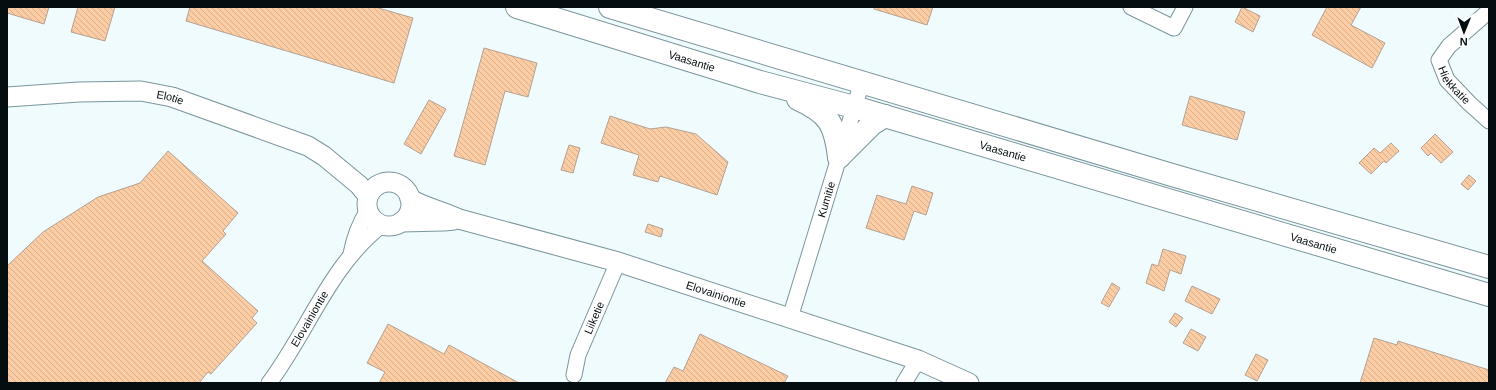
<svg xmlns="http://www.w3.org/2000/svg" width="1496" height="390" font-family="Helvetica,sans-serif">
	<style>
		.building { fill: url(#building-back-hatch); stroke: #b5a191 }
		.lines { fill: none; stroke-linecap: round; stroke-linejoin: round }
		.minor-casing { stroke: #7a969c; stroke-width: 17 }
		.major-casing { stroke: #7a969c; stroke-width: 21 }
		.highway-casing { stroke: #7a969c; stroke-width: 24 }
		.minor { stroke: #fff; stroke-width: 15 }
		.major { stroke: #fff; stroke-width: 19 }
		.highway { stroke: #fff; stroke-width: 22 }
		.labels { text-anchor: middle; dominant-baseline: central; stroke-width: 3; stroke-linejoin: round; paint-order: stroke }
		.street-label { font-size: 11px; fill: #040e10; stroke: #fff }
	</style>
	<defs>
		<pattern id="building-back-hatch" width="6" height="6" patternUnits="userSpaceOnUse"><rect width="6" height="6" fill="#fccda5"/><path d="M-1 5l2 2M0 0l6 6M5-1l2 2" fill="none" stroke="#d6af8d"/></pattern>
	</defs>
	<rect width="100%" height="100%" fill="#effbfd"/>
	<!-- building -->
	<path class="building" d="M 7,7 L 49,7 L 44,24 L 7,13 Z
		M 78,7 L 115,7 L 105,41 L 71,32 Z
		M 190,7 L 375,7 L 413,18 L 394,83 L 186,21 Z
		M 874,7 L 933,7 L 927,25 L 874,9 Z
		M 1242,7 L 1260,16 L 1253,32 L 1235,22 Z
		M 1327,7 L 1361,7 L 1351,25 L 1385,43 L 1372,68 L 1312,35 Z
		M 484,48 L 537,63 L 528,97 L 505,91 L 485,165 L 454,156 Z
		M 1190,96 L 1245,112 L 1237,140 L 1182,125 Z
		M 429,100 L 446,109 L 421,154 L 404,144 Z
		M 610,116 L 650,129 L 666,127 L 696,134 L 728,162 L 717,195 L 660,176 L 658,182 L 633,175 L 639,155 L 601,143 Z
		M 1435,134 L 1453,152 L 1441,163 L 1431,153 L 1428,156 L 1421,148 Z
		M 1391,143 L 1399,151 L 1386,163 L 1384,161 L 1371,174 L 1359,163 L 1374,148 L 1380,153 Z
		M 569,145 L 580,148 L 573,173 L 561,170 Z
		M 168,151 L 238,213 L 223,231 L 226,234 L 202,261 L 258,311 L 252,318 L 257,323 L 211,374 L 208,372 L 199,383 L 7,383 L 7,266 L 43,232 L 98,197 L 140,183 Z
		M 1469,175 L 1476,181 L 1468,190 L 1461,184 Z
		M 912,186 L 933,193 L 926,215 L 914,211 L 904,240 L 866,228 L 877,195 L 906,204 Z
		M 648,224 L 663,229 L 661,237 L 645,232 Z
		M 1163,249 L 1186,256 L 1181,274 L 1170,270 L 1164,291 L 1146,283 L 1152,264 L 1158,266 Z
		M 1112,283 L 1120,288 L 1109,307 L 1101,303 Z
		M 1192,286 L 1220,299 L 1212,314 L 1185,301 Z
		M 1175,313 L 1183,318 L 1176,327 L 1169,322 Z
		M 388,324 L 444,354 L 449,345 L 519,383 L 379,383 L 385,372 L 367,363 Z
		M 1191,329 L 1206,337 L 1198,351 L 1183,343 Z
		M 700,334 L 788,376 L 784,383 L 665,383 L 674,367 L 683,371 Z
		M 1374,338 L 1397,345 L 1398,341 L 1489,370 L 1489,383 L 1360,383 Z
		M 1256,354 L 1268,360 L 1257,381 L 1245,375 Z"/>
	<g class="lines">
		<defs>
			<g id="minor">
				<path d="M 1131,7 L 1174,28 L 1185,7"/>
				<path id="s1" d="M 1489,11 L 1449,46 L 1439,60 L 1447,80 L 1469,103 L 1489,121"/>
				<path d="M 351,254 C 354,238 359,224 368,210"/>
				<path id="s2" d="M 790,318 L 862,82"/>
				<path id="s3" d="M 574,375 L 578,355 L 618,262"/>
				<path id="s4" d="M 269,383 C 308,331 330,265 382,225"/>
				<path d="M 904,383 L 918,360"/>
			</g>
			<g id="major">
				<path id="s5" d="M 7,97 L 79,92 L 141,91 L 172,97 L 308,146 L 324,156 L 359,185 L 368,196"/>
				<circle cx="389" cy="204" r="22"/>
				<path id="s6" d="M 410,199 C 426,208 443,211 459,219 L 618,262 L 918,360 L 969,383"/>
				<path d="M 401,222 L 444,221 L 454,220"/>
			</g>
			<g id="highway">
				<path id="s7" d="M 517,7 L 760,82 L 854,107 L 1489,295"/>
				<path d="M 610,7 L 1172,175 L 1489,267"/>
				<path d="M 798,99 C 829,113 835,124 839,157"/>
				<path d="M 839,157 L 872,124 L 885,116"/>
			</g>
		</defs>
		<!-- minor casing -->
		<use href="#minor" class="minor-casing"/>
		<!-- major casing -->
		<use href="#major" class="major-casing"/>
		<!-- highway casing -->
		<use href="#highway" class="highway-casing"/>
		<!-- minor -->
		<use href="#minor" class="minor"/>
		<!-- major -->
		<use href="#major" class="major"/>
		<!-- highway -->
		<use href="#highway" class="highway"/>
	</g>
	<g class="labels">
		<!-- street labels -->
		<g class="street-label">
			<text stroke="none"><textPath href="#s7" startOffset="183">Vaasantie</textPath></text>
			<text stroke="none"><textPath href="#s1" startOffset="100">Hiekkatie</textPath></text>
			<text stroke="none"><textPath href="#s5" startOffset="164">Elotie</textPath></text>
			<text stroke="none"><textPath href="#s7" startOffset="507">Vaasantie</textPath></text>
			<text stroke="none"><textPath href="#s2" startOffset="124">Kumitie</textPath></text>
			<text stroke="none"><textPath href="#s7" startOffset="831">Vaasantie</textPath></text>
			<text stroke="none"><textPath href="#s6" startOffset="321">Elovainiontie</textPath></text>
			<text stroke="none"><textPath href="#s3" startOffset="61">Liiketie</textPath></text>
			<text stroke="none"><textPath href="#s4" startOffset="76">Elovainiontie</textPath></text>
		</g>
	</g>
	<!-- border -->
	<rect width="1496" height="390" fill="none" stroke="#040e10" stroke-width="16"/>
	<!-- north arrow -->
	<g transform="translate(1464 32) rotate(181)" stroke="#ffffff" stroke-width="3" paint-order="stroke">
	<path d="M0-3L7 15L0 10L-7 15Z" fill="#040e10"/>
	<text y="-6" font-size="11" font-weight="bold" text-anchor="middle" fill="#040e10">N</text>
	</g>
</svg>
